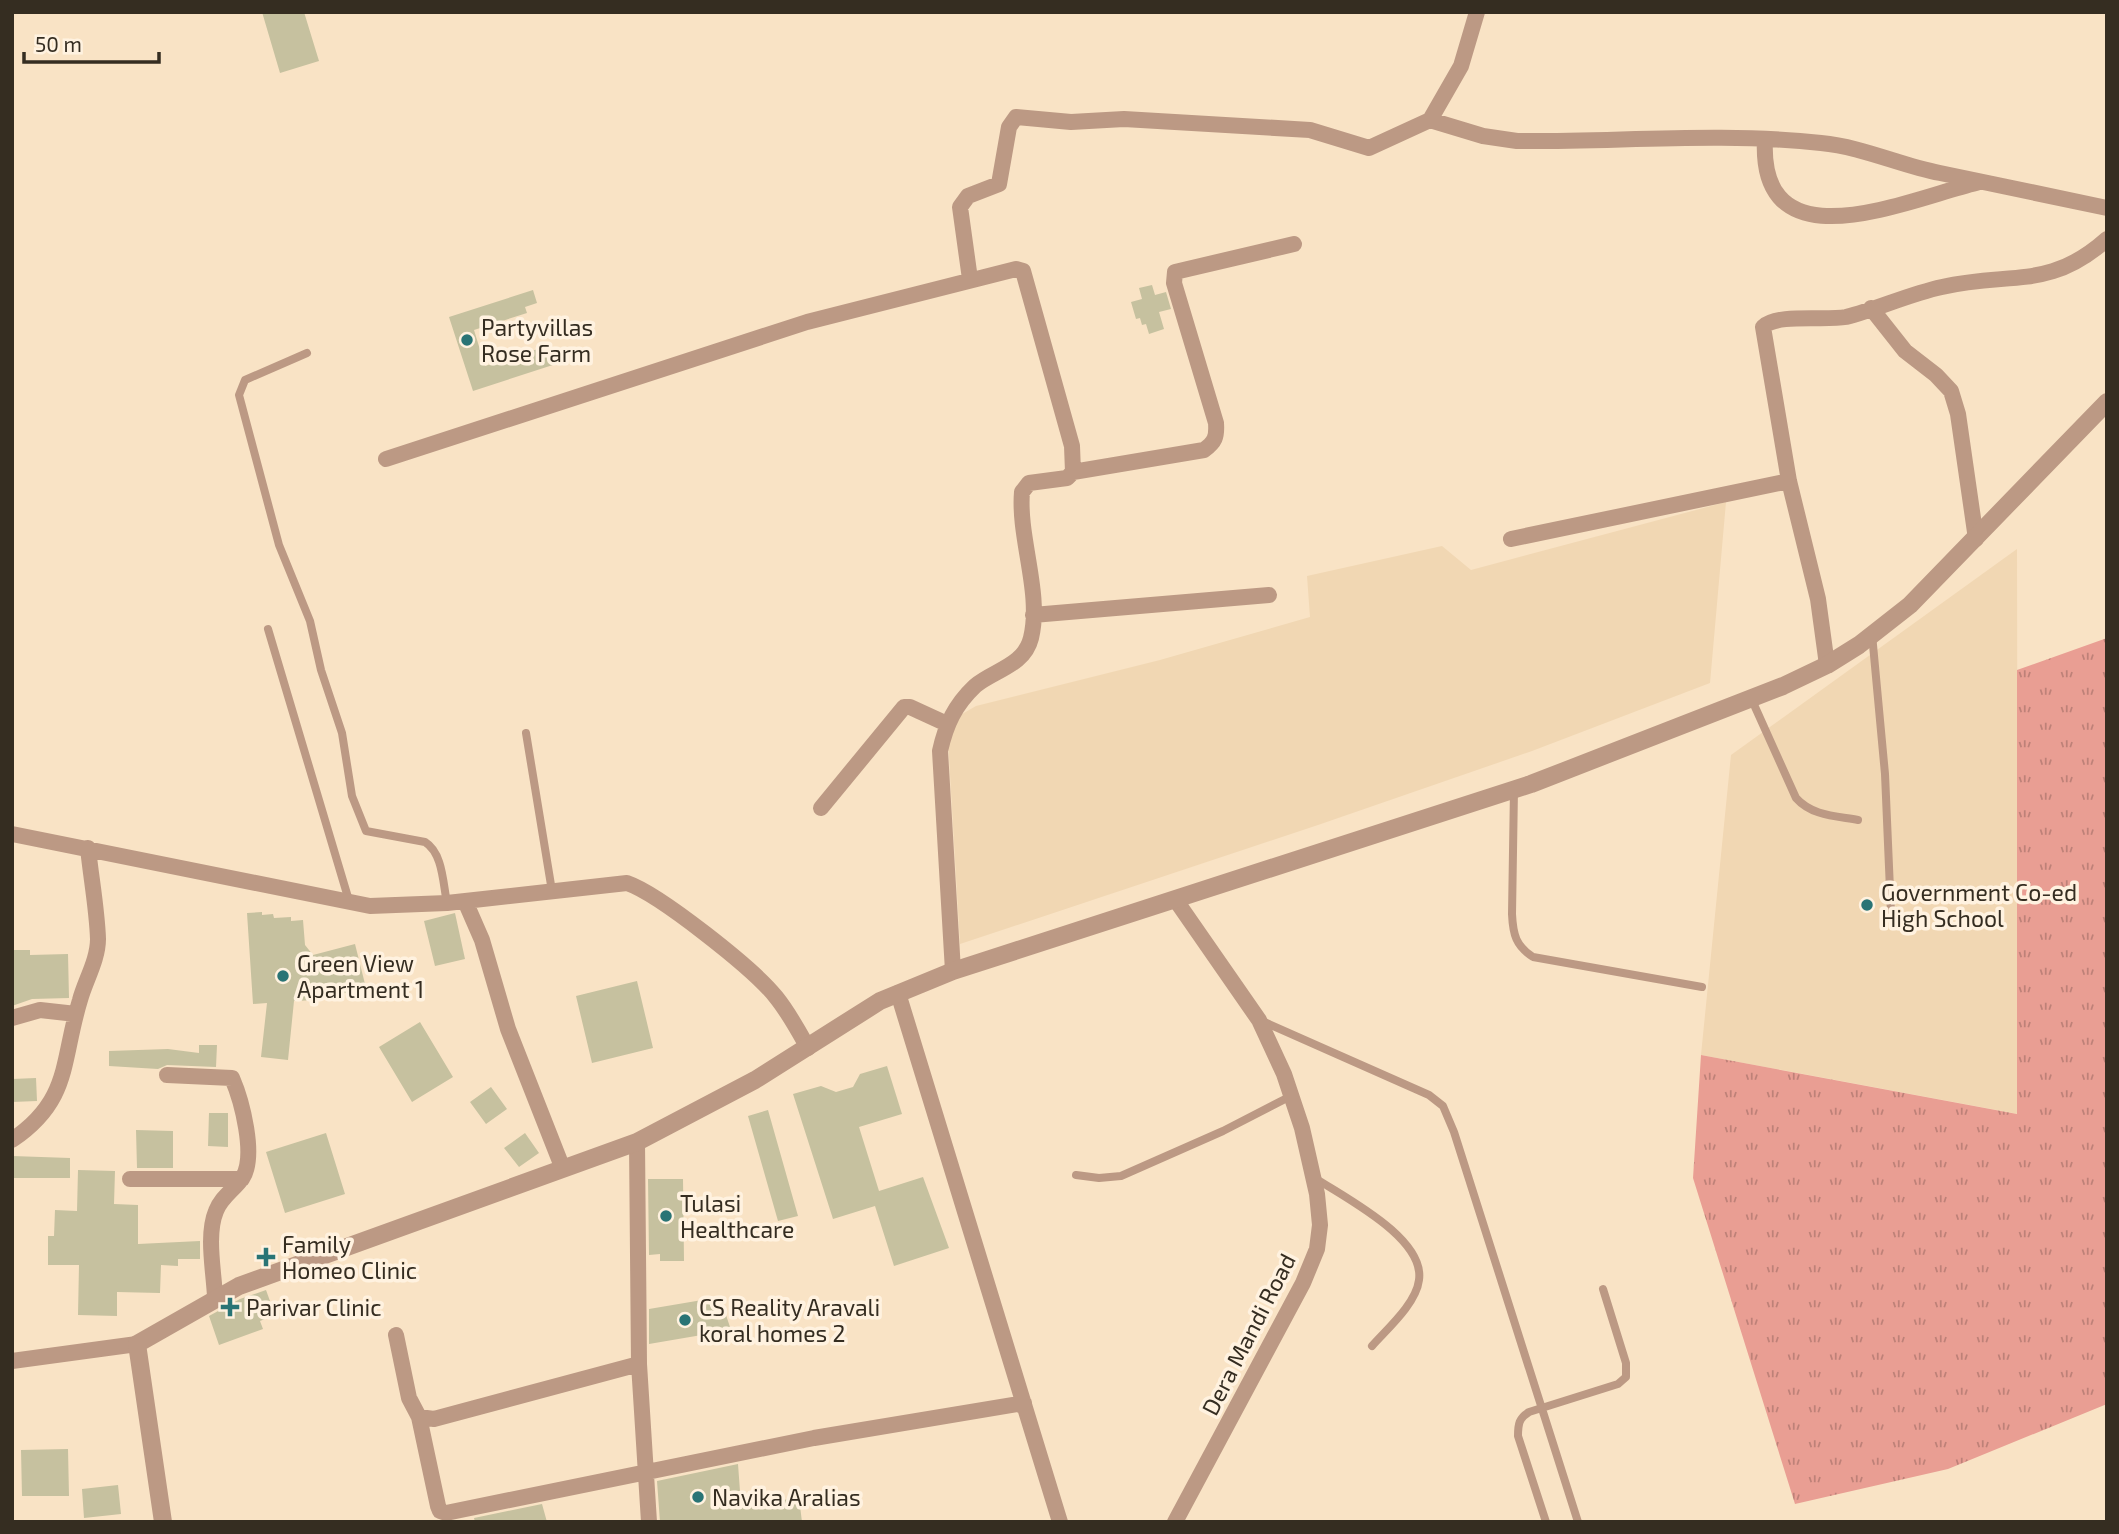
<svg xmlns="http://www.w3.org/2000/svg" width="2119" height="1534" font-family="'Exo 2',sans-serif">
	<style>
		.built { fill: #f1d7b3 }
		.grass { fill: url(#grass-tufts) }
		.building { fill: #c6c19f }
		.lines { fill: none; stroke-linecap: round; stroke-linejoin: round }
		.service { stroke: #bc9984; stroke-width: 8 }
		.minor { stroke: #bc9984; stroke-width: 16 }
		.tertiary { stroke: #bc9984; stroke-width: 18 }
		.poi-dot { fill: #297475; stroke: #fff2e0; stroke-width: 2.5 }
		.labels { text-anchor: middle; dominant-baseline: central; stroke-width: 7; stroke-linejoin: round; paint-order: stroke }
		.poi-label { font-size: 23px; fill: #352d21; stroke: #fff2e0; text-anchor: start }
		.street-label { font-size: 23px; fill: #352d21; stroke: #fff2e0 }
	</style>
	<defs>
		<pattern id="grass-tufts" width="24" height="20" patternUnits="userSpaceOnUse" patternTransform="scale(1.75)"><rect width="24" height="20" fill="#e99e93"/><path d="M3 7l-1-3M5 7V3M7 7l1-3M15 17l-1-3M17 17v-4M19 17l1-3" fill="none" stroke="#be8178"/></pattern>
	</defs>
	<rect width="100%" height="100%" fill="#f9e3c5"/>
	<!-- built -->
	<path class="built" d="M 1726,502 L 1710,683 L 1532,751 L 1318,825 L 960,944 L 948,740 L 957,717 L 976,706 L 1160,660 L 1310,617 L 1307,576 L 1442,546 L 1471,570 Z
		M 2017,549 L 2018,1114 L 1701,1055 L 1731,755 Z"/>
	<!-- grass -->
	<path class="grass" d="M 2107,638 L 2107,1404 L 1948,1469 L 1795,1504 L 1693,1178 L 1701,1055 L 2017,1114 L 2017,670 Z"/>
	<!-- building -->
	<path class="building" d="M 262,12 L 304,12 L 319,61 L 280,73 Z
		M 1152,285 L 1155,295 L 1166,292 L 1171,309 L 1159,312 L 1164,329 L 1149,334 L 1146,324 L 1142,325 L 1140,318 L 1136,319 L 1131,302 L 1142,299 L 1139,288 Z
		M 533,290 L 537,303 L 525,307 L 527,313 L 474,330 L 485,366 L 538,349 L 540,355 L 555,350 L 559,363 L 473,391 L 449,317 Z
		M 262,912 L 262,915 L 273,914 L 274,918 L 291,917 L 291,921 L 303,920 L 305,945 L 313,955 L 355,944 L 366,988 L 316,1000 L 294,1001 L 288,1060 L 261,1057 L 267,1003 L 253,1004 L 247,913 Z
		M 455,913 L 465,959 L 435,966 L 424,921 Z
		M 12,950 L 30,950 L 30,955 L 68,954 L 69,998 L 32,999 L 12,1006 Z
		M 637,981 L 653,1048 L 592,1063 L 576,996 Z
		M 420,1022 L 453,1077 L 412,1102 L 379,1047 Z
		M 199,1045 L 217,1045 L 216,1067 L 167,1065 L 158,1069 L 109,1066 L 109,1051 L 168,1049 L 199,1053 Z
		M 887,1066 L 902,1114 L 859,1127 L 879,1191 L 923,1177 L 949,1248 L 894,1266 L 875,1206 L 833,1219 L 793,1094 L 821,1086 L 836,1092 L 853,1087 L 860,1074 Z
		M 36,1078 L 37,1101 L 12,1102 L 12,1079 Z
		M 491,1087 L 507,1109 L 486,1124 L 470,1102 Z
		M 768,1110 L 798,1216 L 778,1221 L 748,1116 Z
		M 209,1113 L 228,1113 L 228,1147 L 208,1146 Z
		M 136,1130 L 173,1131 L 173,1168 L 137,1168 Z
		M 326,1133 L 345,1194 L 285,1213 L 266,1152 Z
		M 525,1133 L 539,1153 L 519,1167 L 504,1148 Z
		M 12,1156 L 70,1158 L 70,1178 L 12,1178 Z
		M 78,1170 L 115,1171 L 114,1204 L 138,1205 L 138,1244 L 200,1241 L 200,1259 L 178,1259 L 178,1266 L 161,1265 L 160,1293 L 117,1292 L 117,1316 L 78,1315 L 79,1265 L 48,1265 L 48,1236 L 54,1236 L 55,1210 L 77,1211 Z
		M 648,1179 L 683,1179 L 684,1261 L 660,1261 L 660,1254 L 649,1255 Z
		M 266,1290 L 275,1315 L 260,1321 L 263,1329 L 219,1345 L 209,1316 L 240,1299 Z
		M 720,1297 L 731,1330 L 649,1344 L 649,1309 Z
		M 68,1449 L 69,1496 L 22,1496 L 21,1450 Z
		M 738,1464 L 741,1505 L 799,1498 L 802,1522 L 660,1522 L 657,1481 Z
		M 118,1485 L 121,1514 L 84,1518 L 82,1489 Z
		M 542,1504 L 547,1522 L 475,1522 L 474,1518 Z"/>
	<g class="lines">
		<!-- service -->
		<path class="service" d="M 307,353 L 245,380 L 239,395 L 279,545 L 310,621 L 321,670 L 342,733 L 352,796 L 366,831 L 425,842 C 443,853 443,884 447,903
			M 268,629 L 350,904
			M 1872,634 L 1885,774 L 1891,913
			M 1751,698 L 1796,798 C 1812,816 1836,816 1858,820
			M 526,733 L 552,891
			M 1514,789 L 1512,914 C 1513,935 1516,946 1533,957 L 1702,987
			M 1262,1021 L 1429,1095 L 1443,1106 L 1454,1132 L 1578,1522
			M 1076,1175 L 1099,1178 L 1121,1176 L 1223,1131 L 1291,1096
			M 1315,1178 C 1345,1198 1425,1238 1419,1280 C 1416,1304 1387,1329 1372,1346
			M 1546,1522 L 1518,1436 C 1518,1424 1519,1418 1529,1412 L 1618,1384 L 1626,1377 L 1626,1363 L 1603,1289"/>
		<!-- minor -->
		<path class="minor" d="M 1430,120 L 1461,66 L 1477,12
			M 1765,139 C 1758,268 1906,200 1976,183
			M 970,279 L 960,207 L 968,196 L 999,184 L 1009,127 L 1016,117 L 1071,122 L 1124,119 L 1310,130 L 1369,148 L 1430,120 L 1483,136 L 1517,141 C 1618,142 1720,132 1821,143 C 1863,147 1899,165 1940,173 C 1995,185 2051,196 2107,208
			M 1871,308 L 1905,351 L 1936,375 L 1951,391 L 1958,414 L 1976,539
			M 386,459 L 807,322 L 1016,269 L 1023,271 L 1072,446 L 1073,472 L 1067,478 L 1029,483 L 1022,492 C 1018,538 1042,593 1031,638 C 1024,666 994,670 975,686 C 955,705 946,724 940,751 L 953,971
			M 1073,472 L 1204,450 C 1215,442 1217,437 1216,423 L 1174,283 L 1175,272 L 1294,244
			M 1511,539 L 1789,481
			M 1033,615 L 1269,595
			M 1827,665 L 1818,599 L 1789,481 L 1763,327 C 1778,313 1824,321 1846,317 C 1878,309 1909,294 1942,287 C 2010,271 2049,291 2107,239
			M 821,808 L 904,707 L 910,707 L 947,724
			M 12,834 L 370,906 L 447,903 L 627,883 C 659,894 754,969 776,997 C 789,1013 798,1030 808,1048
			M 1175,899 L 1259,1020 L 1284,1074 L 1302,1128 L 1317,1194 L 1320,1225 L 1317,1249 L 1303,1283 L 1175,1522
			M 465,901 L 482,940 L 508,1029 L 563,1169
			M 898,993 L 1060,1522
			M 12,1018 L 40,1010 L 76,1014
			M 167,1075 L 232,1078 C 242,1101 256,1155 243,1177 C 235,1189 221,1197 216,1211 C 206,1235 214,1272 215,1297
			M 12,1140 C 71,1100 61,1062 80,1000 C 85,981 98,960 98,939 C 97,909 91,878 88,848
			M 637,1142 L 639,1364 L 649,1522
			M 130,1179 L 242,1179
			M 396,1335 L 409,1398 L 419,1417 L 438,1506 L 440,1511 L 446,1513 L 814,1438 L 1024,1403
			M 12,1361 L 137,1344
			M 419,1417 L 434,1419 L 639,1364"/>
		<!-- tertiary -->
		<path class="tertiary" d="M 163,1522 L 137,1344 L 239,1286 L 637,1142 L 755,1080 L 880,1001 L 953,971 L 1531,784 L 1783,686 L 1827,665 L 1859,645 L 1910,605 L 2107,402"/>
	</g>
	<!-- markers -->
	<g class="poi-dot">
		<circle cx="467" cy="340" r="7"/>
		<circle cx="1867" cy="905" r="7"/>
		<circle cx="283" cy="976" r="7"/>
		<circle cx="666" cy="1216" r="7"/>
		<path d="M262.5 1246.5h7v7h7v7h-7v7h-7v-7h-7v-7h7z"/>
		<path d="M226.5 1296.5h7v7h7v7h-7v7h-7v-7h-7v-7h7z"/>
		<circle cx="685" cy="1320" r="7"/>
		<circle cx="698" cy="1497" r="7"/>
	</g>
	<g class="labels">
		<!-- poi labels -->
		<g class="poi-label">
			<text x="481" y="327">Partyvillas<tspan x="481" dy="26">Rose Farm</tspan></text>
			<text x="1881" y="892">Government Co-ed<tspan x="1881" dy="26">High School</tspan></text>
			<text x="297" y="963">Green View<tspan x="297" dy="26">Apartment 1</tspan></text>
			<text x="680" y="1203">Tulasi<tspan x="680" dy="26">Healthcare</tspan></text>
			<text x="282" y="1244">Family<tspan x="282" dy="26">Homeo Clinic</tspan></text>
			<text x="246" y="1307">Parivar Clinic</text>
			<text x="699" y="1307">CS Reality Aravali<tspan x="699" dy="26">koral homes 2</tspan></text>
			<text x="712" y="1497">Navika Aralias</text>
		</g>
		<!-- street labels -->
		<g class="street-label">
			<text transform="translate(1248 1334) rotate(-63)">Dera Mandi Road</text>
		</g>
	</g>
	<!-- border -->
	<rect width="2119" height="1534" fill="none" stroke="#352d21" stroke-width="28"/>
	<!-- scale -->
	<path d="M24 52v10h135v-10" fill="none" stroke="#352d21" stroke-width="3.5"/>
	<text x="35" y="52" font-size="21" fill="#352d21" stroke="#fff2e0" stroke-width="5" paint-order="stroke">50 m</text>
</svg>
